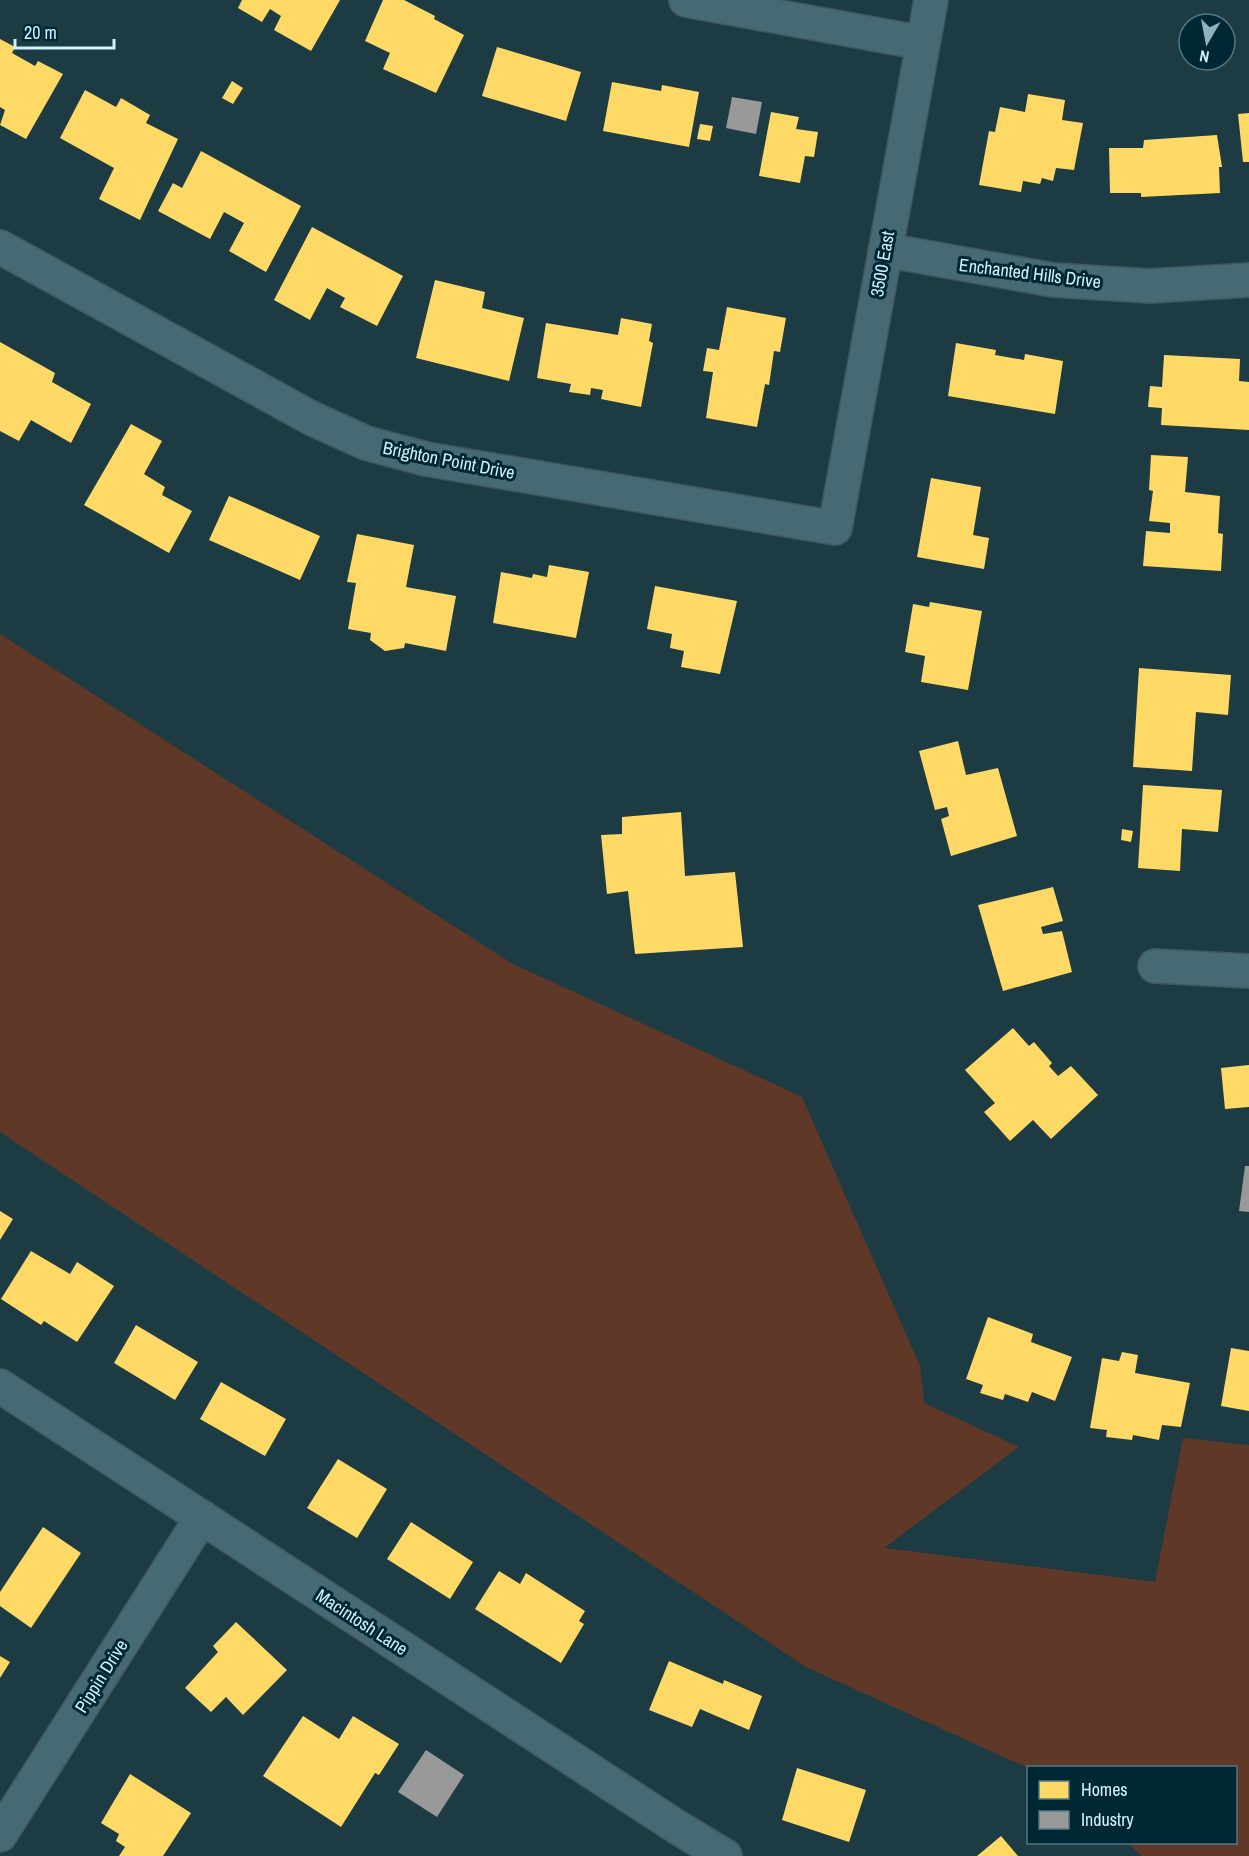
<svg xmlns="http://www.w3.org/2000/svg" width="1249" height="1856" font-family="'Archivo Narrow',sans-serif">
	<style>
		.green { fill: #603827 }
		.homes { fill: #ffd966 }
		.industry { fill: #999 }
		.lines { fill: none; stroke-linecap: round; stroke-linejoin: round }
		.minor-casing { stroke: #41585f; stroke-width: 36 }
		.minor { stroke: #466973; stroke-width: 33 }
		.labels { text-anchor: middle; dominant-baseline: central; stroke-width: 6; stroke-linejoin: round; paint-order: stroke }
		.street-label { font-size: 18px; fill: #cff1fd; stroke: #002834 }
	</style>
	<rect width="100%" height="100%" fill="#1d3b43"/>
	<!-- green -->
	<path class="green" d="M 0,634 L 511,963 L 802,1097 L 920,1366 L 924,1403 L 1019,1447 L 884,1548 L 1155,1582 L 1183,1438 L 1249,1445 L 1249,1856 L 1142,1856 L 1127,1843 L 1236,1842 L 1236,1768 L 1028,1768 L 806,1667 L 0,1132 Z"/>
	<!-- homes -->
	<path class="homes" d="M 242,0 L 340,0 L 311,51 L 274,30 L 281,16 L 270,9 L 262,22 L 238,8 Z
		M 383,0 L 404,0 L 435,16 L 434,19 L 464,35 L 436,93 L 383,69 L 390,53 L 365,41 Z
		M 0,39 L 15,47 L 12,53 L 35,66 L 38,61 L 63,74 L 26,139 L 0,125 L 5,110 L 0,107 Z
		M 497,47 L 581,72 L 566,121 L 482,96 Z
		M 232,81 L 243,88 L 233,104 L 222,98 Z
		M 612,82 L 661,91 L 662,85 L 699,92 L 689,147 L 603,131 Z
		M 85,90 L 116,107 L 121,98 L 150,115 L 146,123 L 178,139 L 140,220 L 99,199 L 114,168 L 60,138 Z
		M 1028,94 L 1065,100 L 1062,120 L 1083,123 L 1074,170 L 1056,168 L 1053,181 L 1042,178 L 1040,184 L 1023,181 L 1021,192 L 979,185 L 989,131 L 995,132 L 1000,107 L 1025,112 Z
		M 771,112 L 799,117 L 796,129 L 818,132 L 814,157 L 805,156 L 800,183 L 759,176 Z
		M 1249,113 L 1249,162 L 1243,162 L 1238,114 Z
		M 700,124 L 713,126 L 710,141 L 697,139 Z
		M 1217,135 L 1222,167 L 1219,167 L 1220,193 L 1141,197 L 1141,193 L 1110,193 L 1109,148 L 1143,148 L 1144,140 Z
		M 201,151 L 301,206 L 266,272 L 229,251 L 244,223 L 224,212 L 210,239 L 158,211 L 173,183 L 182,188 Z
		M 312,227 L 403,276 L 377,326 L 340,307 L 345,298 L 327,288 L 310,320 L 274,300 Z
		M 435,280 L 485,292 L 482,308 L 524,318 L 509,381 L 416,358 Z
		M 727,307 L 786,318 L 780,352 L 774,351 L 769,385 L 765,384 L 757,427 L 706,418 L 713,372 L 703,371 L 707,348 L 719,350 Z
		M 621,318 L 652,324 L 649,341 L 653,343 L 641,407 L 601,399 L 603,390 L 591,388 L 590,395 L 569,392 L 571,384 L 537,378 L 546,323 L 618,335 Z
		M 0,342 L 55,373 L 52,382 L 91,404 L 71,443 L 31,420 L 19,441 L 0,431 Z
		M 956,343 L 996,350 L 995,355 L 1024,360 L 1025,354 L 1063,361 L 1055,414 L 948,396 Z
		M 1164,355 L 1240,359 L 1239,381 L 1249,382 L 1249,430 L 1161,425 L 1162,408 L 1148,407 L 1150,386 L 1162,387 Z
		M 131,424 L 162,441 L 144,474 L 165,487 L 162,495 L 192,511 L 169,553 L 84,505 Z
		M 1151,455 L 1188,457 L 1185,492 L 1220,496 L 1218,533 L 1223,534 L 1221,571 L 1143,566 L 1146,531 L 1170,533 L 1170,523 L 1149,521 L 1153,491 L 1149,490 Z
		M 931,478 L 981,487 L 973,535 L 989,538 L 984,569 L 917,557 Z
		M 229,496 L 320,536 L 300,580 L 209,540 Z
		M 357,534 L 414,545 L 406,587 L 456,596 L 446,651 L 405,643 L 404,648 L 385,651 L 370,640 L 371,633 L 348,629 L 356,583 L 347,582 Z
		M 549,565 L 589,572 L 576,638 L 493,623 L 501,572 L 532,578 L 533,574 L 547,577 Z
		M 655,586 L 737,601 L 720,674 L 681,667 L 684,651 L 670,648 L 672,634 L 647,629 Z
		M 930,602 L 982,611 L 968,690 L 921,682 L 925,656 L 905,652 L 913,604 L 929,607 Z
		M 1139,668 L 1231,675 L 1228,715 L 1196,712 L 1192,771 L 1133,767 Z
		M 958,741 L 966,775 L 998,768 L 1017,836 L 951,856 L 941,819 L 949,816 L 947,807 L 935,810 L 919,751 Z
		M 1143,785 L 1222,790 L 1218,832 L 1182,829 L 1180,871 L 1138,868 Z
		M 681,812 L 685,876 L 735,872 L 743,947 L 635,954 L 628,891 L 607,894 L 601,835 L 622,834 L 622,817 Z
		M 1122,829 L 1133,831 L 1131,842 L 1121,840 Z
		M 1053,887 L 1063,921 L 1041,927 L 1043,934 L 1062,931 L 1072,972 L 1003,991 L 978,905 Z
		M 1013,1028 L 1029,1046 L 1034,1042 L 1052,1063 L 1049,1066 L 1058,1076 L 1071,1066 L 1098,1095 L 1051,1139 L 1033,1120 L 1010,1141 L 984,1112 L 995,1103 L 965,1070 Z
		M 1249,1065 L 1249,1107 L 1225,1109 L 1221,1068 Z
		M 0,1211 L 13,1219 L 0,1240 Z
		M 31,1251 L 70,1274 L 77,1262 L 114,1286 L 77,1342 L 44,1321 L 41,1325 L 1,1299 Z
		M 988,1317 L 1033,1334 L 1031,1342 L 1072,1357 L 1055,1401 L 1032,1392 L 1028,1402 L 1005,1394 L 1003,1400 L 980,1393 L 983,1385 L 966,1379 Z
		M 136,1325 L 198,1362 L 175,1400 L 114,1363 Z
		M 1231,1348 L 1249,1351 L 1249,1411 L 1221,1406 Z
		M 1122,1352 L 1138,1355 L 1135,1373 L 1190,1383 L 1181,1427 L 1162,1425 L 1159,1440 L 1133,1435 L 1132,1440 L 1106,1437 L 1107,1430 L 1090,1428 L 1102,1358 L 1119,1361 Z
		M 221,1382 L 286,1419 L 265,1456 L 200,1419 Z
		M 338,1459 L 387,1489 L 357,1538 L 307,1508 Z
		M 411,1522 L 473,1562 L 450,1599 L 387,1559 Z
		M 43,1527 L 81,1553 L 31,1628 L 0,1606 L 0,1592 Z
		M 499,1571 L 520,1584 L 526,1573 L 585,1611 L 579,1621 L 584,1624 L 561,1663 L 475,1609 Z
		M 236,1622 L 287,1670 L 243,1715 L 226,1697 L 211,1712 L 185,1688 L 218,1652 L 213,1646 Z
		M 0,1656 L 10,1662 L 0,1678 Z
		M 669,1661 L 723,1684 L 724,1680 L 762,1696 L 749,1730 L 700,1709 L 692,1727 L 649,1710 Z
		M 303,1716 L 339,1739 L 353,1716 L 399,1744 L 379,1775 L 375,1773 L 341,1827 L 263,1776 Z
		M 797,1768 L 866,1790 L 849,1842 L 782,1820 Z
		M 130,1774 L 191,1813 L 163,1856 L 119,1856 L 125,1847 L 116,1841 L 119,1834 L 101,1823 Z
		M 1001,1836 L 1018,1856 L 977,1856 Z"/>
	<!-- industry -->
	<path class="industry" d="M 732,97 L 762,102 L 756,134 L 726,128 Z
		M 1245,1166 L 1249,1166 L 1249,1212 L 1239,1211 Z
		M 426,1750 L 464,1775 L 437,1817 L 398,1792 Z"/>
	<g class="lines">
		<defs>
			<path id="minor" d="M 686,0 L 923,43
				M 0,247 L 311,418 L 366,443 L 426,459 L 835,528 L 931,0
				M 885,250 L 1053,280 L 1150,286 L 1249,280
				M 1155,966 L 1249,971
				M 0,1386 L 677,1827 L 725,1856
				M 0,1835 L 202,1517"/>
		</defs>
		<!-- minor casing -->
		<use href="#minor" class="minor-casing"/>
		<!-- minor -->
		<use href="#minor" class="minor"/>
	</g>
	<g class="labels">
		<!-- street labels -->
		<g class="street-label">
			<text transform="translate(882 264) rotate(-80)">3500 East</text>
			<text transform="translate(1030 273) rotate(7)">Enchanted Hills Drive</text>
			<text transform="translate(449 460) rotate(11)">Brighton Point Drive</text>
			<text transform="translate(362 1622) rotate(33)">Macintosh Lane</text>
			<text transform="translate(101 1676) rotate(-58)">Pippin Drive</text>
		</g>
	</g>
	<!-- legend -->
	<rect x="1027" y="1766" width="210" height="78" fill="#002834" stroke="#537884" stroke-width="1.5"/>
	<rect x="1039" y="1781" width="30" height="18" fill="#ffd966" stroke="#537884" stroke-width="1.5"/>
	<text x="1081" y="1796" font-size="18" fill="#cff1fd">Homes</text>
	<rect x="1039" y="1811" width="30" height="18" fill="#999999" stroke="#537884" stroke-width="1.5"/>
	<text x="1081" y="1826" font-size="18" fill="#cff1fd">Industry</text>
	<!-- north arrow -->
	<g transform="translate(1207 42) rotate(190)"><circle r="28" fill="#002834" stroke="#537884" stroke-width="1.5"/>
	<path d="M0-4.5L10 22L0 15L-10 22Z" fill="#91b1bc"/>
	<text y="-9" font-size="16" font-weight="bold" text-anchor="middle" fill="#cff1fd">N</text>
	</g>
	<!-- scale -->
	<path d="M15 39v9h99v-9" fill="none" stroke="#cff1fd" stroke-width="3"/>
	<text x="24" y="39" font-size="18" fill="#cff1fd" stroke="#002834" stroke-width="4.5" paint-order="stroke">20 m</text>
</svg>
